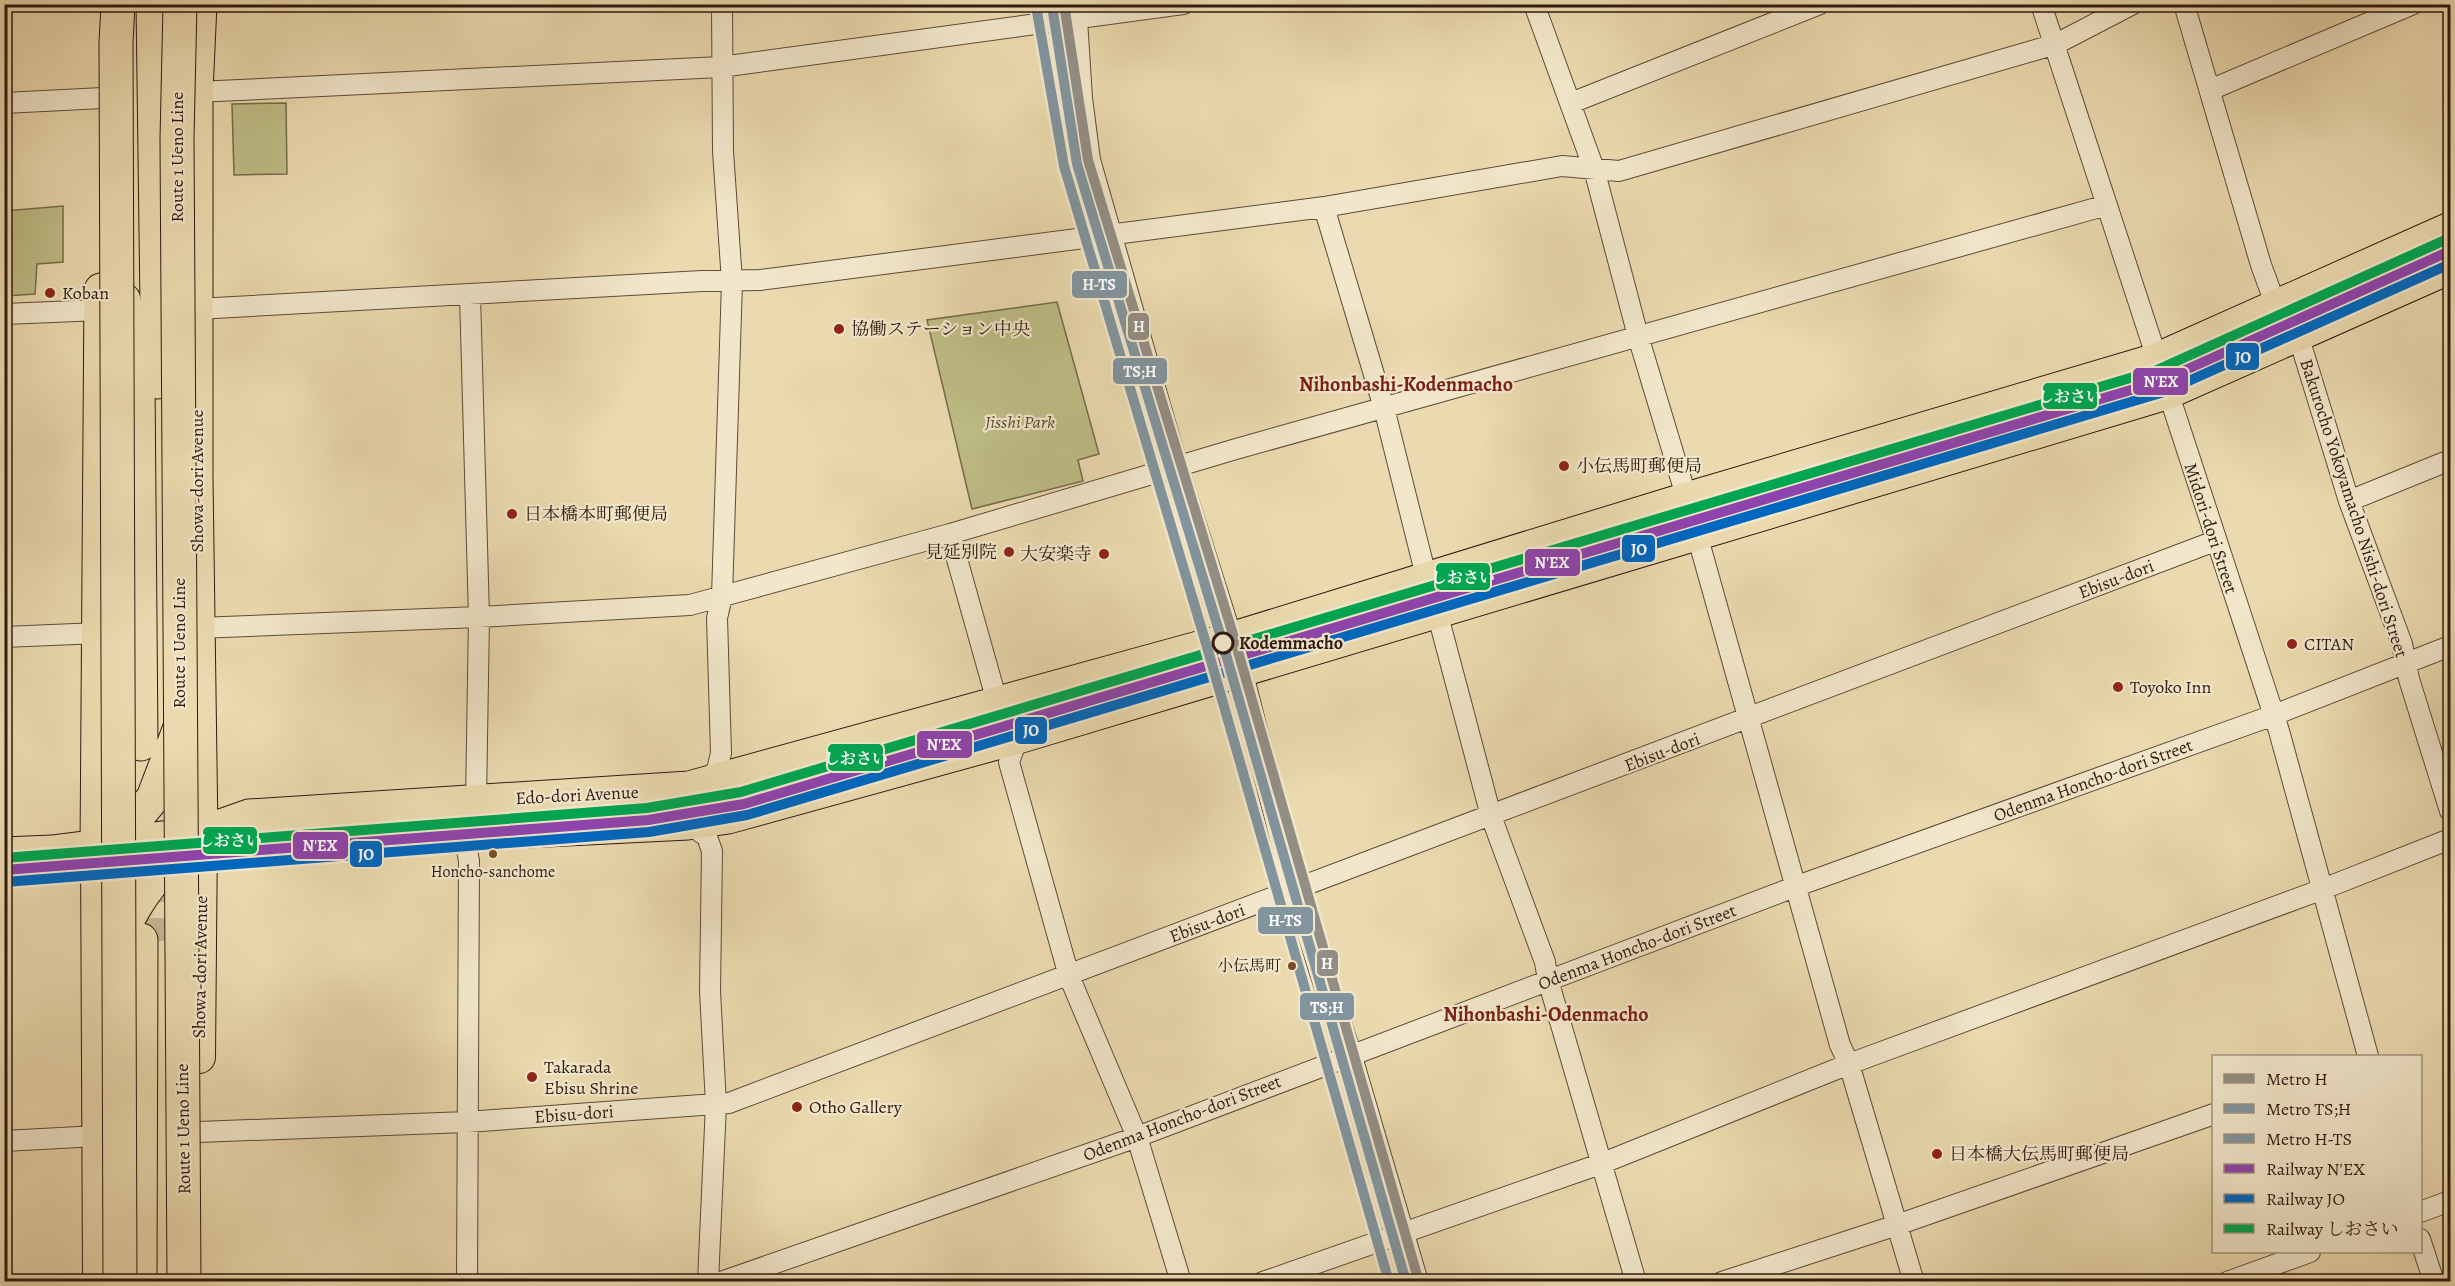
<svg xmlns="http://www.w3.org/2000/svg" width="2455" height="1286" font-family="Alegreya,'Noto Serif JP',serif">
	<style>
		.green { fill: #bebd86; stroke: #766c4c; stroke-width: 1.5 }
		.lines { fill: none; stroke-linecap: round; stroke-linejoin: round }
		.trunk-tunnel { stroke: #c5b48f; stroke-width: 33; stroke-dasharray: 33 16; stroke-linecap: butt }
		.minor-casing { stroke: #5d4a38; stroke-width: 22 }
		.tertiary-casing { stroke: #5d4a38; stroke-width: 26 }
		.primary-casing { stroke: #2e1a11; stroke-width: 34 }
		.trunk-casing { stroke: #2e1a11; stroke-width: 35 }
		.motorway-casing { stroke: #2e1a11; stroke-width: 35 }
		.minor { stroke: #f2e7cb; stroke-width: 20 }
		.tertiary { stroke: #f2e7cb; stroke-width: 24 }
		.primary { stroke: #ebdaaf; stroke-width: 32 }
		.trunk { stroke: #ebdaaf; stroke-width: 33 }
		.motorway { stroke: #ebdaaf; stroke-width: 33 }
		.motorway-bridge-casing { stroke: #2e1a11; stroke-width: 35; stroke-linecap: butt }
		.motorway-bridge { stroke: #ebdaaf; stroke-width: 33 }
		.rail-1-casing { stroke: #f2e7cb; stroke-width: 15 }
		.rail-2-casing { stroke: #f2e7cb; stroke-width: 15 }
		.rail-3-casing { stroke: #f2e7cb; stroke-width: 15 }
		.rail-1 { stroke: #8e44ad; stroke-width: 10 }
		.rail-2 { stroke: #0067c0; stroke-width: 10 }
		.rail-3 { stroke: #00a651; stroke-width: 10 }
		.metro-1-casing { stroke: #f2e7cb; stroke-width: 15 }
		.metro-2-casing { stroke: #f2e7cb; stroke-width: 15 }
		.metro-3-casing { stroke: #f2e7cb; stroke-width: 15 }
		.metro-1 { stroke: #938e85; stroke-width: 10 }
		.metro-2 { stroke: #82949e; stroke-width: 10 }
		.metro-3 { stroke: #82949e; stroke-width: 10 }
		.poi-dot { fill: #8f2418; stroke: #f2e7cb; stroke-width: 2 }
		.stop-dot { fill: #f2e7cb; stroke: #2e1a11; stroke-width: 3 }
		.bus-dot { fill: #7a4b2a; stroke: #f2e7cb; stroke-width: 2 }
		.labels { text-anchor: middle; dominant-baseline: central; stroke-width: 4.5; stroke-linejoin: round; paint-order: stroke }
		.bus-label { font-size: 16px; fill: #2e1a11; stroke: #f2e7cb }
		.street-label { font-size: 18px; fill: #2e1a11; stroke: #f2e7cb }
		.poi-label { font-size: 18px; fill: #2e1a11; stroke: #f2e7cb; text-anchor: start }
		.park-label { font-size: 18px; font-style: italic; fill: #594b34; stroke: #f2e7cb }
		.stop-label { font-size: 18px; font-weight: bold; fill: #2e1a11; stroke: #f2e7cb; text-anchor: start }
		.neighbourhood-label { font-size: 20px; font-weight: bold; fill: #7a1f14; stroke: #f2e7cb }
		.line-badge { stroke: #f2e7cb; stroke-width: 2 }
		.badge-label { font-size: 16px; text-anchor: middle; font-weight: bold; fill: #fff }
	</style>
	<rect width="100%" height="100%" fill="#ebdaaf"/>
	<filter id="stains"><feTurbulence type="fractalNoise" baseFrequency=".00333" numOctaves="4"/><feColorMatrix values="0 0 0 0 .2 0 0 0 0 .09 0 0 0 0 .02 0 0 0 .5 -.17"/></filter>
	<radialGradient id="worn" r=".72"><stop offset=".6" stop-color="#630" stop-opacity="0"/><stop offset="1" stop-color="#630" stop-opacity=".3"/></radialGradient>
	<!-- green -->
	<path class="green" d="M 286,103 L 287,174 L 234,175 L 232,104 Z
		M 63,206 L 63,262 L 37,264 L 35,294 L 5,296 L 5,211 Z
		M 1057,302 L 1099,454 L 1078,460 L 1083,481 L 972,509 L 927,320 Z"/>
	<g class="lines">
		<!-- trunk-tunnel -->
		<path class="trunk-tunnel" d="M 160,771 L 162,941"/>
		<defs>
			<path id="minor" d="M 1534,4 L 1594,169 L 1638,336 L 1687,499 L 1840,1045 L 1849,1064 L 1914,1282
				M 2041,4 L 2279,731 L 2368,1056
				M 2184,4 L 2261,265 L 2276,306 L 2298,335 L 2349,501 L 2402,644 L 2409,679 L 2450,811
				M 2210,90 L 2413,4
				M 196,92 L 721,67 L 1183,4
				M 4,103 L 103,98
				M 1571,103 L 1820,4
				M 1324,207 L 1384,408 L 1427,580
				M 470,295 L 479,617 L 476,801
				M 197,309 L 702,281 L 760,280 L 1324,207 L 1562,166 L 1619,171 L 2056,44 L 2133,4
				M 4,314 L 101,310
				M 2349,501 L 2450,460
				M 950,534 L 998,705
				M 1437,612 L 1491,816 L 1545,962 L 1548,980 L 1636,1282
				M 197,628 L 479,617 L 690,605 L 950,534 L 1236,449 L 2107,205
				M 4,637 L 99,633
				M 1018,737 L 1009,762 L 1069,976 L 1137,1137 L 1181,1282
				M 703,783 L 717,770 L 721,753 L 717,618 L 722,596 L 732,282 L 723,151 L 722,4
				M 688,823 L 707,837 L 712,851 L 710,991 L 716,1104 L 708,1282
				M 464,834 L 469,861 L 467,1282
				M 198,1132 L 467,1122 L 729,1103 L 2215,541
				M 4,1141 L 98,1136
				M 2420,1212 L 2450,1201
				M 2420,1239 L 2434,1282
				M 721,1282 L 1137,1137 L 1797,886 L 2274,715 L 2450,646
				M 1263,1282 L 1603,1163 L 1849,1064 L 2323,889 L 2450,839
				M 1722,1282 L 1897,1225 L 2214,1114
				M 2227,1282 L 2310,1252"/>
			<path id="tertiary" d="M 1074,4 L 1080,98 L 1088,160 L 1176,468 L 1240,670 L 1295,890 L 1349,1054 L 1416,1282"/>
			<path id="primary" d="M 97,847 L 99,1282
				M 199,1057 L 201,833"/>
			<path id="trunk" d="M 200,4 L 196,92 L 196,478 L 201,833
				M 124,300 L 138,380 L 141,744
				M 201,833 L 250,845 L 688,823 L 728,817 L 1018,737 L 2166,393 L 2450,267
				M 101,844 L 127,829 L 153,798 L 179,730
				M 97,847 L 101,290
				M 4,854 L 52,852 L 201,833 L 249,816 L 689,788 L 1231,639 L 1687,499 L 2156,360 L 2450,229
				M 99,988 C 125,919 140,885 198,836
				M 140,1282 L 141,940"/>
			<path id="motorway" d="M 153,4 L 158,382"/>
		</defs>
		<!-- minor casing -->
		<use href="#minor" class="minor-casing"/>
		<!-- tertiary casing -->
		<use href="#tertiary" class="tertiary-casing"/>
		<!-- primary casing -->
		<use href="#primary" class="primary-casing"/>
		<!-- trunk casing -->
		<use href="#trunk" class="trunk-casing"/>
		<!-- motorway casing -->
		<use href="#motorway" class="motorway-casing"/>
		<!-- minor -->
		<use href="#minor" class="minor"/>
		<!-- tertiary -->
		<use href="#tertiary" class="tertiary"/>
		<!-- primary -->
		<use href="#primary" class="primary"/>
		<!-- trunk -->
		<use href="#trunk" class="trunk"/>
		<!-- motorway -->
		<use href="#motorway" class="motorway"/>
		<defs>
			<path id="motorway-bridge" d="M 118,4 L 116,43 L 120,1282
				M 180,4 L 177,139 L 184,1282"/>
		</defs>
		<!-- motorway-bridge casing -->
		<use href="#motorway-bridge" class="motorway-bridge-casing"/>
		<!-- motorway-bridge -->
		<use href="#motorway-bridge" class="motorway-bridge"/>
		<defs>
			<path id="rail-1" d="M 4,870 L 648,820 L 744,804 L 2161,381 L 2450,251"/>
			<path id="rail-2" d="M 5,882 L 649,832 L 747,815 L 2164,392 L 2450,264"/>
			<path id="rail-3" d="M 4,858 L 647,808 L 741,792 L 2157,370 L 2445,240"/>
		</defs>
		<!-- rail-1 casing -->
		<use href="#rail-1" class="rail-1-casing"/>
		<!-- rail-2 casing -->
		<use href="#rail-2" class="rail-2-casing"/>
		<!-- rail-3 casing -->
		<use href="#rail-3" class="rail-3-casing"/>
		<!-- rail-1 -->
		<use href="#rail-1" class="rail-1"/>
		<!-- rail-2 -->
		<use href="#rail-2" class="rail-2"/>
		<!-- rail-3 -->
		<use href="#rail-3" class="rail-3"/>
		<defs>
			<path id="metro-1" d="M 1064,4 L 1088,160 L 1235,641 L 1419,1282"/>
			<path id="metro-2" d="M 1052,6 L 1077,164 L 1223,644 L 1406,1282"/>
			<path id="metro-3" d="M 1036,6 L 1064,166 L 1207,647 L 1389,1282"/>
		</defs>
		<!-- metro-1 casing -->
		<use href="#metro-1" class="metro-1-casing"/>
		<!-- metro-2 casing -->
		<use href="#metro-2" class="metro-2-casing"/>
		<!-- metro-3 casing -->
		<use href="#metro-3" class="metro-3-casing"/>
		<!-- metro-1 -->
		<use href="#metro-1" class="metro-1"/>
		<!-- metro-2 -->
		<use href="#metro-2" class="metro-2"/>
		<!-- metro-3 -->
		<use href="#metro-3" class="metro-3"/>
	</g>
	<!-- markers -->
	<g class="poi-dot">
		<circle cx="50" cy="293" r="6"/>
		<circle cx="839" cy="329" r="6"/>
		<circle cx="1564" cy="466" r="6"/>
		<circle cx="512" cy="514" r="6"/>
		<circle cx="1009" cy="552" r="6"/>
		<circle cx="1104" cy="554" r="6"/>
		<circle cx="2292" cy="644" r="6"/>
		<circle cx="2118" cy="687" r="6"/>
		<circle cx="532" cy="1077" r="6"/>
		<circle cx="797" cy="1107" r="6"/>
		<circle cx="1937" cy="1154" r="6"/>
	</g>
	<circle class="stop-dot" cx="1223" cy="643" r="10"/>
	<g class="bus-dot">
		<circle cx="493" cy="854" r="5"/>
		<circle cx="1292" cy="966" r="5"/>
	</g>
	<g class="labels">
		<!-- bus labels -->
		<g class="bus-label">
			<text x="493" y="872">Honcho-sanchome</text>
			<text x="1281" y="966" text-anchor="end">小伝馬町</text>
		</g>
		<!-- street labels -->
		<g class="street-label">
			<text transform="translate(177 157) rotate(-90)">Route 1 Ueno Line</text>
			<text transform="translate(197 481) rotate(-90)">Showa-dori Avenue</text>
			<text transform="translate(2354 508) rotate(72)">Bakurocho Yokoyamacho Nishi-dori Street</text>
			<text transform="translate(2211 528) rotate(72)">Midori-dori Street</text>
			<text transform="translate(2116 579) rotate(-21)">Ebisu-dori</text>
			<text transform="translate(179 643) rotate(-90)">Route 1 Ueno Line</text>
			<text transform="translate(1662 752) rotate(-21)">Ebisu-dori</text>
			<text transform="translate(2093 780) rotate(-20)">Odenma Honcho-dori Street</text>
			<text transform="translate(577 795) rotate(-3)">Edo-dori Avenue</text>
			<text transform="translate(1207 923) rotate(-21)">Ebisu-dori</text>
			<text transform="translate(1637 947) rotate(-21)">Odenma Honcho-dori Street</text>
			<text transform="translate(200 967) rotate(-89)">Showa-dori Avenue</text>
			<text transform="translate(574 1114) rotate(-4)">Ebisu-dori</text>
			<text transform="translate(1182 1118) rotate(-21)">Odenma Honcho-dori Street</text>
			<text transform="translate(183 1129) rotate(-91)">Route 1 Ueno Line</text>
		</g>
		<!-- poi labels -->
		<g class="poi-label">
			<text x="62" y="293">Koban</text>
			<text x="851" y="329">協働ステーション中央</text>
			<text x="1576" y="466">小伝馬町郵便局</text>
			<text x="524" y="514">日本橋本町郵便局</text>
			<text x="997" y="552" text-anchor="end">見延別院</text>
			<text x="1092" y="554" text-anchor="end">大安楽寺</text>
			<text x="2304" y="644">CITAN</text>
			<text x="2130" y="687">Toyoko Inn</text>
			<text x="544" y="1067">Takarada<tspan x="544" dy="21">Ebisu Shrine</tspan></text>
			<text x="809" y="1107">Otho Gallery</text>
			<text x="1949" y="1154">日本橋大伝馬町郵便局</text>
		</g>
		<!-- park labels -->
		<g class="park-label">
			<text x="1020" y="422">Jisshi Park</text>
		</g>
		<!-- stop labels -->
		<g class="stop-label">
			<text x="1239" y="643">Kodemmacho</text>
		</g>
		<!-- neighbourhood labels -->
		<g class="neighbourhood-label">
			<text x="1406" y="384">Nihonbashi-Kodenmacho</text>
			<text x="1546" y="1014">Nihonbashi-Odenmacho</text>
		</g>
	</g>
	<g class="line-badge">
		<rect x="1071" y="270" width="57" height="29" rx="6" fill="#82949e"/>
		<rect x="1127" y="312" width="23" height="29" rx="6" fill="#938e85"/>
		<rect x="2225" y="342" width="35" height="29" rx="6" fill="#0067c0"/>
		<rect x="1112" y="357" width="56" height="28" rx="6" fill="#82949e"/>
		<rect x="2132" y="367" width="57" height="29" rx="6" fill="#8e44ad"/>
		<rect x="2042" y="382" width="56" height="28" rx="6" fill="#00a651"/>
		<rect x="1621" y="534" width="35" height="29" rx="6" fill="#0067c0"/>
		<rect x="1524" y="548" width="57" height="29" rx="6" fill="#8e44ad"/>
		<rect x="1435" y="562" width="56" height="29" rx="6" fill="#00a651"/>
		<rect x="1014" y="716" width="34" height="29" rx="6" fill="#0067c0"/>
		<rect x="916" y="730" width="57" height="29" rx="6" fill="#8e44ad"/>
		<rect x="827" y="743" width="57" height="29" rx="6" fill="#00a651"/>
		<rect x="202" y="826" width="56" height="29" rx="6" fill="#00a651"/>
		<rect x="292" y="831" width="57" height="29" rx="6" fill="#8e44ad"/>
		<rect x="349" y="840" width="34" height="28" rx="6" fill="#0067c0"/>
		<rect x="1257" y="906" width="57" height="29" rx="6" fill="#82949e"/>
		<rect x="1316" y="949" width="23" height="28" rx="6" fill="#938e85"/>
		<rect x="1299" y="992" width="56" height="29" rx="6" fill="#82949e"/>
	</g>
	<g class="badge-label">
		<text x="1099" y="290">H-TS</text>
		<text x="1139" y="332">H</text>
		<text x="2243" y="363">JO</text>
		<text x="1140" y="377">TS;H</text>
		<text x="2161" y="387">N'EX</text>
		<text x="2070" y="402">しおさい</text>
		<text x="1639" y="555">JO</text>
		<text x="1552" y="568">N'EX</text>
		<text x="1463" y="583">しおさい</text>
		<text x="1031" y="736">JO</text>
		<text x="944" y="750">N'EX</text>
		<text x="856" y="764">しおさい</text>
		<text x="230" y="846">しおさい</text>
		<text x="320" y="851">N'EX</text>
		<text x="366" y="860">JO</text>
		<text x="1285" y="926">H-TS</text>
		<text x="1327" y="969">H</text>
		<text x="1327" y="1013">TS;H</text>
	</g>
	<!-- margin -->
	<rect width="2455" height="1286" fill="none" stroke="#ebdaaf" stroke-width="24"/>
	<rect x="6" y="6" width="2443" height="1274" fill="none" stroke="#2e1a11" stroke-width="3"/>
	<rect x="12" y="12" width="2431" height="1262" fill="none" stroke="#2e1a11" stroke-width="1.5"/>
	<!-- legend -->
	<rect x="2212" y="1055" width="210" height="198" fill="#f2e7cb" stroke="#a49581" stroke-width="1.5"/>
	<rect x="2224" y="1074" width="30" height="9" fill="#938e85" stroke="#a49581" stroke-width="1.5"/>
	<text x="2266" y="1085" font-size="18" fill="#2e1a11">Metro H</text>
	<rect x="2224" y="1104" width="30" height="9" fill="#82949e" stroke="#a49581" stroke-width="1.5"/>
	<text x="2266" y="1115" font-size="18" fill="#2e1a11">Metro TS;H</text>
	<rect x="2224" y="1134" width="30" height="9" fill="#82949e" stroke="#a49581" stroke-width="1.5"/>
	<text x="2266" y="1145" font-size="18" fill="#2e1a11">Metro H-TS</text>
	<rect x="2224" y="1164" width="30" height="9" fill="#8e44ad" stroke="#a49581" stroke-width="1.5"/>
	<text x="2266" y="1175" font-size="18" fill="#2e1a11">Railway N'EX</text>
	<rect x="2224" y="1194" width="30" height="9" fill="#0067c0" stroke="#a49581" stroke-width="1.5"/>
	<text x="2266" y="1205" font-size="18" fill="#2e1a11">Railway JO</text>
	<rect x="2224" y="1224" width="30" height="9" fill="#00a651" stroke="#a49581" stroke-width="1.5"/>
	<text x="2266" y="1235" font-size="18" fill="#2e1a11">Railway しおさい</text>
	<rect width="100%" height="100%" filter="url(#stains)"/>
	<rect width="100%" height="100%" fill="url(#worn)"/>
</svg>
